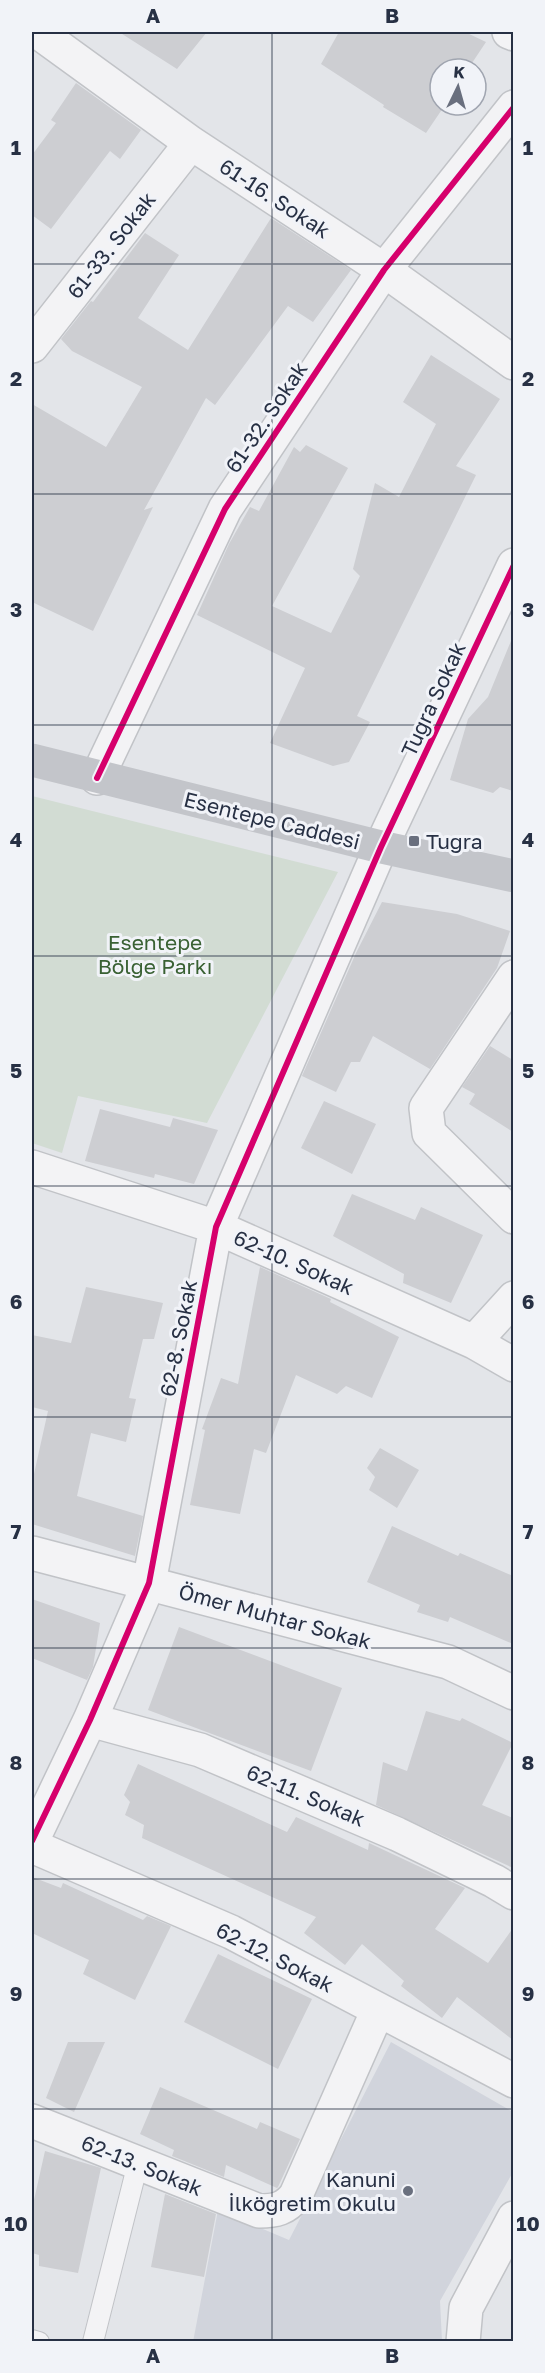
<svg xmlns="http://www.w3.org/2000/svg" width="545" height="2373" font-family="'Golos Text',sans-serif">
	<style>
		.built { fill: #d1d4dc }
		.green { fill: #d2dcd3 }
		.building { fill: #cdced2 }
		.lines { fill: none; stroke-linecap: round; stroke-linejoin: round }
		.lane-casing { stroke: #c1c3c7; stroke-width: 22 }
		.street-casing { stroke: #c1c3c7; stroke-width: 36 }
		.lane { stroke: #f3f3f5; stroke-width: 20 }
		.street { stroke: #f3f3f5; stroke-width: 33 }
		.secondary { stroke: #c3c5ca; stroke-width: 33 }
		.cycleway-casing { stroke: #f1f3f8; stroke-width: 10 }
		.cycleway { stroke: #d6006c; stroke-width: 6 }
		.grid { fill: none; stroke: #273044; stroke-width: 1.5; stroke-opacity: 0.55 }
		.poi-dot { fill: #696f7e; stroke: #f1f3f8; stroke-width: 2 }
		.labels { text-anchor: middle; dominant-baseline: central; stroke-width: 6; stroke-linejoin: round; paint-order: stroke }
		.street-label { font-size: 21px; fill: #273044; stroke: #f1f3f8 }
		.poi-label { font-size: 21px; fill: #273044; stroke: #f1f3f8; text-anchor: start }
		.park-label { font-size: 21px; fill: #396133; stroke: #f1f3f8 }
		.neatline { fill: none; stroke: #273044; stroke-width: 2 }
		.grid-label { font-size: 20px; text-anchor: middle; font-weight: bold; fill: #273044 }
	</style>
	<rect width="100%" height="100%" fill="#e3e5e9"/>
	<!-- built -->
	<path class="built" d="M 391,2042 L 513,2112 L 513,2172 L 440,2301 L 442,2341 L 193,2342 L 218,2210 L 289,2240 Z"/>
	<!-- green -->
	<path class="green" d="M 32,796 L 338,872 L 207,1123 L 78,1096 L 62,1153 L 32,1143 Z"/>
	<!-- building -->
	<path class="building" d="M 119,32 L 207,32 L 177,69 Z
		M 339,32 L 465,32 L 486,42 L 468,69 L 440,69 L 440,105 L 445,105 L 426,133 L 383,107 L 384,105 L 321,64 Z
		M 76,83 L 141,130 L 120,159 L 110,151 L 51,229 L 32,215 L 32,155 L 56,123 L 51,120 Z
		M 271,218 L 351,270 L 313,322 L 288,306 L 215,405 L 206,398 L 144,510 L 153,507 L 93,631 L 32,602 L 32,404 L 106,447 L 142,387 L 72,351 L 61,339 L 91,301 L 93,302 L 145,233 L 179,255 L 138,318 L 188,350 Z
		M 431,355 L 500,399 L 456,466 L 476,475 L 357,716 L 370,722 L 349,762 L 333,766 L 270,743 L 305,668 L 197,615 L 229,544 L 250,507 L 259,511 L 294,447 L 300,452 L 306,445 L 348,468 L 272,606 L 331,633 L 360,576 L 353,569 L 375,483 L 399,497 L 436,424 L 403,402 Z
		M 513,636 L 513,791 L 500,787 L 493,793 L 450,780 L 468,719 L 488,697 Z
		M 382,902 L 457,914 L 510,931 L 497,968 L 430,1069 L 373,1036 L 360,1062 L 351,1062 L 336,1092 L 302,1076 L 356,953 Z
		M 490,1046 L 513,1060 L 513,1132 L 469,1104 L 475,1094 L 462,1087 Z
		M 324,1101 L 376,1124 L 352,1174 L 301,1148 Z
		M 100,1109 L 170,1127 L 173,1118 L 218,1130 L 194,1184 L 155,1174 L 154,1178 L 85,1161 Z
		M 352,1194 L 415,1220 L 421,1207 L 483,1235 L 451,1303 L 403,1283 L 404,1274 L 333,1236 Z
		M 260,1267 L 331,1299 L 330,1302 L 399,1337 L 372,1398 L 346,1386 L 337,1394 L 296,1375 L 266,1453 L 254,1449 L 240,1514 L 190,1505 L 205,1430 L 202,1429 L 221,1378 L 238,1384 Z
		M 86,1287 L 163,1303 L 154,1339 L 143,1339 L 129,1398 L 136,1399 L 126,1442 L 91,1433 L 77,1496 L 143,1516 L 135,1556 L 32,1524 L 32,1483 L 48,1411 L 32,1407 L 32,1335 L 71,1343 Z
		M 380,1448 L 419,1470 L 397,1508 L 369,1490 L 375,1477 L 367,1468 Z
		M 392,1526 L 458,1556 L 460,1553 L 513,1576 L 513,1644 L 450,1617 L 448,1622 L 417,1612 L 420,1605 L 367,1582 Z
		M 32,1599 L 100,1623 L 93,1667 L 87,1680 L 32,1658 Z
		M 179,1627 L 342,1688 L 311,1771 L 148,1710 Z
		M 426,1711 L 460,1721 L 462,1718 L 513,1743 L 482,1805 L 513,1818 L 513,1868 L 376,1805 L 383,1762 L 407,1771 Z
		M 138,1764 L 287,1832 L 296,1817 L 368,1850 L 369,1843 L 465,1888 L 435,1929 L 488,1963 L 513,1928 L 513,2040 L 457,1997 L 442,2018 L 401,1986 L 404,1981 L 362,1944 L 345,1965 L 304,1933 L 316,1917 L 142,1838 L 144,1825 L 125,1815 L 130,1802 L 124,1795 Z
		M 32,1877 L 61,1888 L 63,1883 L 143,1920 L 147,1916 L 171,1926 L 135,2000 L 83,1974 L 89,1960 L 32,1933 Z
		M 218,1954 L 312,1999 L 278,2069 L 184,2022 Z
		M 68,2042 L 105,2042 L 74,2112 L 46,2098 Z
		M 160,2087 L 257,2129 L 260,2122 L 300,2139 L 278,2187 L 277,2188 L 226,2165 L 224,2177 L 172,2156 L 174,2150 L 140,2134 Z
		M 45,2151 L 101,2168 L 78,2273 L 39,2266 L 39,2255 L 32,2253 L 32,2209 Z
		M 165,2194 L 216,2214 L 204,2277 L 151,2267 Z"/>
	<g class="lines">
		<defs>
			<path id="lane" d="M 32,2340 L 39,2342
				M 93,2342 L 138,2163"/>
			<path id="street" d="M 38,32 L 191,143 L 384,270 L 514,363
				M 509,32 L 514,34
				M 32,346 L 191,143
				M 97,778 L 225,509 L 384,270 L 514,107
				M 514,977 L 426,1108 L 429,1133 L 514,1217
				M 32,1167 L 216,1227 L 474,1342 L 514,1365
				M 474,1342 L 514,1298
				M 32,1553 L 448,1662 L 514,1693
				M 90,1720 L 200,1750 L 397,1834 L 494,1881 L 514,1893
				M 32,1841 L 90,1720 L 149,1583 L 216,1227 L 381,847 L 514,565
				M 32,1846 L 231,1932 L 514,2081
				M 32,2121 L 259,2211 C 275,2211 286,2209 296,2195 L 378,2010
				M 463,2342 L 466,2308 L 514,2218"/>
		</defs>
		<!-- lane casing -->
		<use href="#lane" class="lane-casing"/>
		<!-- street casing -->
		<use href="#street" class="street-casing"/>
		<!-- lane -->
		<use href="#lane" class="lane"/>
		<!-- street -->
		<use href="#street" class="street"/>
		<!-- secondary -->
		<path class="secondary" d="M 32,760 L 381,847 L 514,876"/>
		<defs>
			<path id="cycleway" d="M 97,778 L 225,509 L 384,270 L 514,107
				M 32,1841 L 90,1720 L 149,1583 L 216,1227 L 381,847 L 514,565"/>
		</defs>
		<!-- cycleway casing -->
		<use href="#cycleway" class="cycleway-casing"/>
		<!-- cycleway -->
		<use href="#cycleway" class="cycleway"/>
	</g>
	<!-- grid -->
	<path class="grid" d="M 272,32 L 272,2342M 32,264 L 514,264M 32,494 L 514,494M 32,725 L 514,725M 32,956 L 514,956M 32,1186 L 514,1186M 32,1417 L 514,1417M 32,1648 L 514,1648M 32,1879 L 514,1879M 32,2109 L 514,2109"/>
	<!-- markers -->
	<g class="poi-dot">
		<rect x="408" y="835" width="12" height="12" rx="3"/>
		<circle cx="408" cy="2191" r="6"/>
	</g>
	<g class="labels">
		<!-- street labels -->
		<g class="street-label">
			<text transform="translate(275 198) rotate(33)">61-16. Sokak</text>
			<text transform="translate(111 245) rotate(-52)">61-33. Sokak</text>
			<text transform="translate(266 417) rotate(-56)">61-32. Sokak</text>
			<text transform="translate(433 699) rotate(-65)">Tuğra Sokak</text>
			<text transform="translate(272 820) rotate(14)">Esentepe Caddesi</text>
			<text transform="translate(294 1262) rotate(24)">62-10. Sokak</text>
			<text transform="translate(178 1338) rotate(-79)">62-8. Sokak</text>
			<text transform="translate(275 1616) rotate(15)">Ömer Muhtar Sokak</text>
			<text transform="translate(306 1795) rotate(23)">62-11. Sokak</text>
			<text transform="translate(275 1957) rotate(27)">62-12. Sokak</text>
			<text transform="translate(142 2165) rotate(22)">62-13. Sokak</text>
		</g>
		<!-- poi labels -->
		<g class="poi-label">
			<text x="426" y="841">Tuğra</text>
			<text x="396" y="2179" text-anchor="end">Kanuni<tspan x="396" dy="24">İlköğretim Okulu</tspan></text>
		</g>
		<!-- park labels -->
		<g class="park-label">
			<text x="155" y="942">Esentepe<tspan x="155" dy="24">Bölge Parkı</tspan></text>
		</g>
	</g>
	<!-- border -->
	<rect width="545" height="2373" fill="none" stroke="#f1f3f8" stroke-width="66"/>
	<!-- north arrow -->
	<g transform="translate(458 87) rotate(5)"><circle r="28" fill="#f1f3f8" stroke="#a0a5b0" stroke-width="1.5"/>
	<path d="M0-4.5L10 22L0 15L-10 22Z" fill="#696f7e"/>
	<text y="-9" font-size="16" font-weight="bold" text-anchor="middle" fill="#273044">K</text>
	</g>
	<rect x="33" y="33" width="479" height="2307" class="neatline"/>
	<g class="grid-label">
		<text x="153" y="23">A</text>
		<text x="392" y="23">B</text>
		<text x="16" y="155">1</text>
		<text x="528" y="155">1</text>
		<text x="16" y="386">2</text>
		<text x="528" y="386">2</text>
		<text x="16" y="617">3</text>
		<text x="528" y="617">3</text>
		<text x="16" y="847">4</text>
		<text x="528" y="847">4</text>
		<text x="16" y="1078">5</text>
		<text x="528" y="1078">5</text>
		<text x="16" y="1309">6</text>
		<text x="528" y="1309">6</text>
		<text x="16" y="1539">7</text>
		<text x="528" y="1539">7</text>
		<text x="16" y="1770">8</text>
		<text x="528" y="1770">8</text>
		<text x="16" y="2001">9</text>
		<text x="528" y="2001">9</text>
		<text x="16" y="2231">10</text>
		<text x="528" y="2231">10</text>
		<text x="153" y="2363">A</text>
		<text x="392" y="2363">B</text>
	</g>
</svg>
